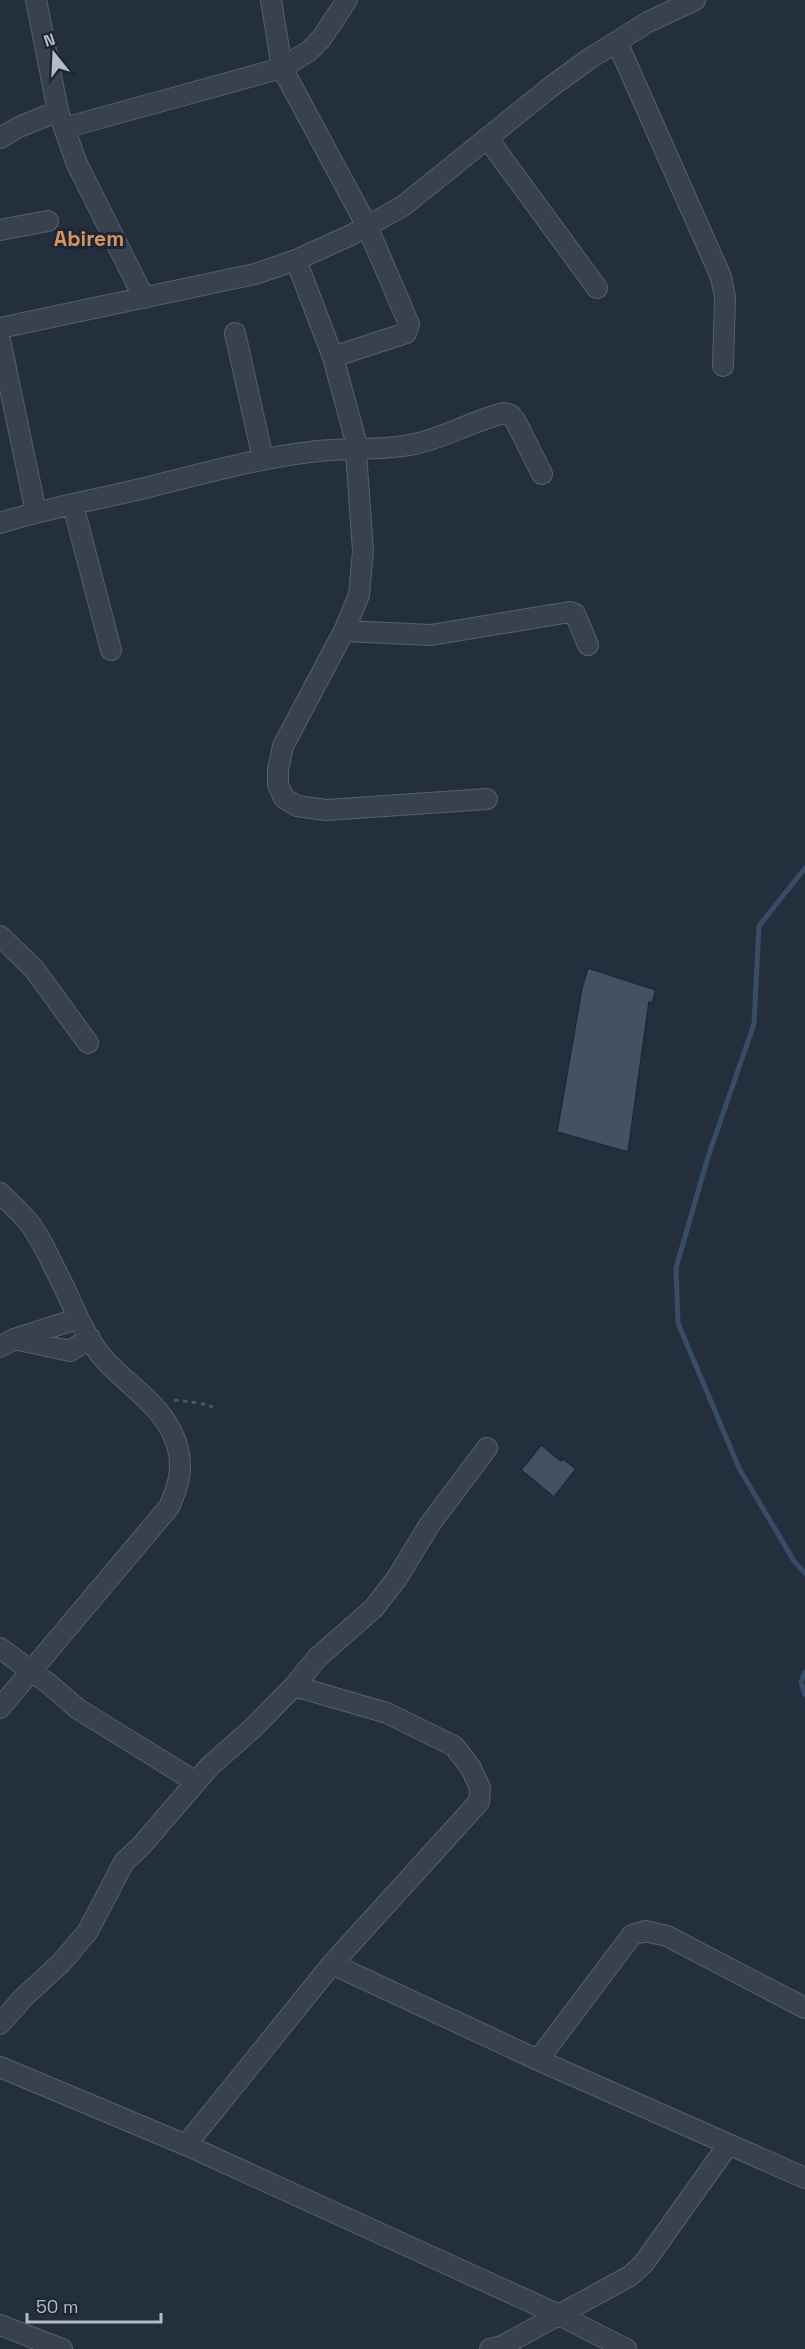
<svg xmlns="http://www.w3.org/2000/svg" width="805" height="2349" font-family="'Space Grotesk',sans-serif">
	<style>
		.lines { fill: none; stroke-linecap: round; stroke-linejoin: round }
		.stream { stroke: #394c67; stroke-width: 5 }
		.building { fill: #455162; stroke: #1f2835; stroke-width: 1.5 }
		.minor-casing { stroke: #565f6c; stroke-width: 22 }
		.path { stroke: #44595c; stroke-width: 3; stroke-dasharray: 4.5 4.5; stroke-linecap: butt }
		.minor { stroke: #38414e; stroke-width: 20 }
		.labels { text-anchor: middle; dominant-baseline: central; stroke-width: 6; stroke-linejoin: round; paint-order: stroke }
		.quarter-label { font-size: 21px; font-weight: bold; fill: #d59563; stroke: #1d2633 }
	</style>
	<rect width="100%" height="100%" fill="#242f3e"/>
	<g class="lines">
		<!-- stream -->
		<path class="stream" d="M 805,868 L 759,926 L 754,1024 L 708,1157 L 676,1268 L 678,1323 L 739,1468 L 794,1561 L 805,1573
			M 805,1672 L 801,1682 L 805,1695"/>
	</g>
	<!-- building -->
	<path class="building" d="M 588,968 L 656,990 L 652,1003 L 649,1002 L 628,1152 L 557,1132 L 582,988 Z
		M 541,1445 L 561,1461 L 563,1459 L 576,1469 L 554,1497 L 521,1470 Z"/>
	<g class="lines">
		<defs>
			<path id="minor" d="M 36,0 L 58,111 L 77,164 L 144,298
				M 271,0 L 282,68 L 367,226 L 409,324 L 406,333 L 333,357
				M 617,42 L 721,277 L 725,297 L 723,366
				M 64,128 L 282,68 L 309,51 L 321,39 L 347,0
				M 0,138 L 19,127 L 58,111
				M 488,139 L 597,288
				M 0,230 L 48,221
				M 296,260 L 333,357 L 355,438 L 363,551 L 359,595 L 344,631 L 283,746 L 278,770 L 278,785 L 284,798 L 297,806 L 326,810 L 487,799
				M 0,328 L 255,274 L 296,260 L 351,235 L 403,206 L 552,86 L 589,59 L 648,22 L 695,0
				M 235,333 L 263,459
				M 0,340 L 36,512
				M 73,505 L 111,650
				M 0,523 C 46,508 94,500 141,489 C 197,475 253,459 310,452 C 343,447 376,451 410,445 C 443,439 472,421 504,413 L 511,415 L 515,420 L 542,474
				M 344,631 L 431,635 L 570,612 L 575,614 L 588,645
				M 0,936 L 34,969 L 88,1043
				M 0,1193 C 9,1202 18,1210 26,1219 C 39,1234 49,1257 58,1275 C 73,1303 82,1334 104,1359 C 129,1387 165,1406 177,1445 C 184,1468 178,1487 169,1507 L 0,1708
				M 14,1339 L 70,1351 L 90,1338
				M 0,1347 L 14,1339 L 77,1319
				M 0,1648 L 49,1684 L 78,1709 L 196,1782
				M 332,1964 L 538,2060 L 805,2178
				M 0,2024 L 24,1997 L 62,1962 L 88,1931 L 124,1862 L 141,1846 L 210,1766 L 253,1728 L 294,1686 L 318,1657 L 374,1608 L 397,1578 L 430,1524 L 487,1448
				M 538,2060 L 632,1935 L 645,1931 L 667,1936 L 805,2008
				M 0,2067 L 186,2145 L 557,2314 L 626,2349
				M 186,2145 L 332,1964 L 479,1802 L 480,1788 L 471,1768 L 454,1746 L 387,1713 L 294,1686
				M 0,2325 L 62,2349
				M 490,2349 L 502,2346 L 630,2276 L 644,2263 L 728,2145"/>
		</defs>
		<!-- minor casing -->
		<use href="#minor" class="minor-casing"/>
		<!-- path -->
		<path class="path" d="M 174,1400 L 199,1403 L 213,1407"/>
		<!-- minor -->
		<use href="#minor" class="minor"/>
	</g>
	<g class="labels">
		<!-- quarter labels -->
		<g class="quarter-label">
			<text x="89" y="238">Abirem</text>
		</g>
	</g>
	<!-- north arrow -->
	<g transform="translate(54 54) rotate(342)" stroke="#1d2633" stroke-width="4.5" paint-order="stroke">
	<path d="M0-4.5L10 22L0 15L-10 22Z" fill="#b4bcc9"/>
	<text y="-9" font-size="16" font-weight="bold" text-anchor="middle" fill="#b4bcc9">N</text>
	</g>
	<!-- scale -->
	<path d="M27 2313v9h134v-9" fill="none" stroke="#b4bcc9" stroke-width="3"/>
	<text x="36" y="2313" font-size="18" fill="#b4bcc9" stroke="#1d2633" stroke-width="4.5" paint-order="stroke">50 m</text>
</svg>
